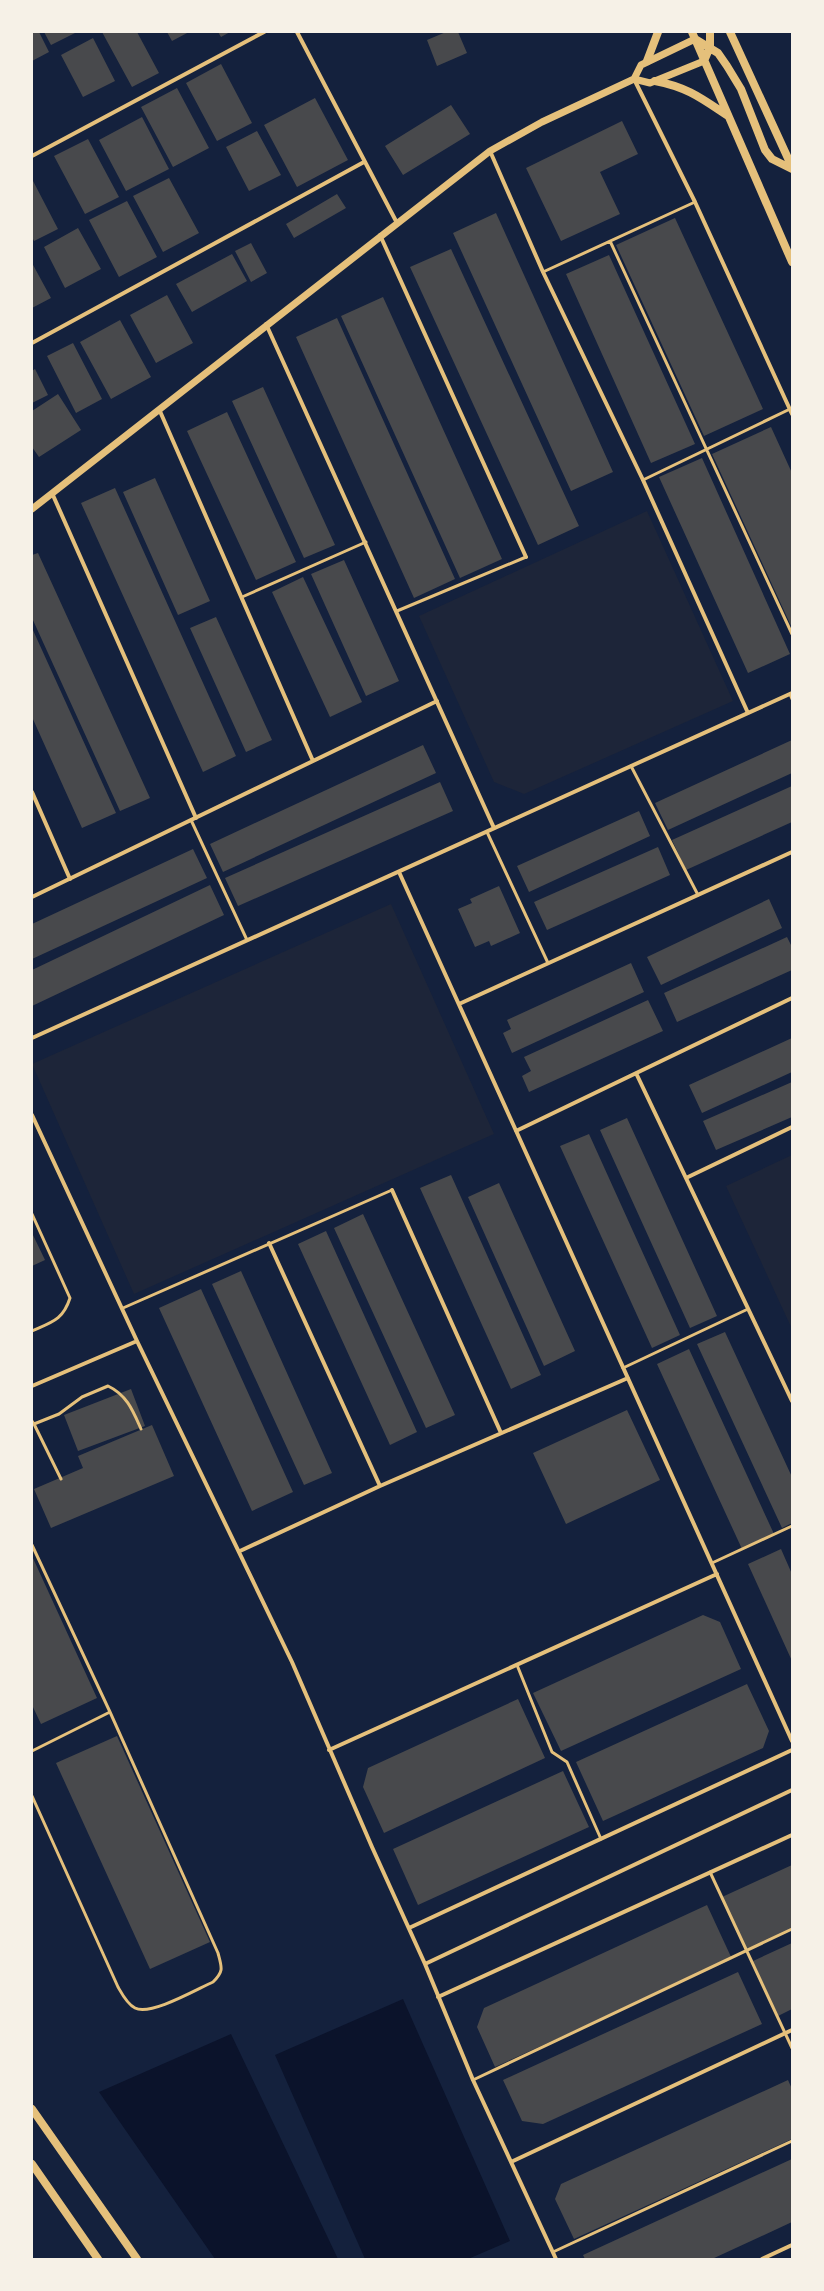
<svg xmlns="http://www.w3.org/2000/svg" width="824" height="2291" font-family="'Work Sans',sans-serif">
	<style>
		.green { fill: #1d2539 }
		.water { fill: #0b132b }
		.building { fill: #48494c }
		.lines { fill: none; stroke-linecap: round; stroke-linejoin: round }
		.service { stroke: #e5c07b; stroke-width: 3 }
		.minor { stroke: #e5c07b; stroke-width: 4 }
		.tertiary { stroke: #e5c07b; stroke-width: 7 }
		.secondary { stroke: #e5c07b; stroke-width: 8 }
	</style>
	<rect width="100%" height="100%" fill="#14213d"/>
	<!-- green -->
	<path class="green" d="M 647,511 L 733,701 L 524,794 L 494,782 L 419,616 Z
		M 391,904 L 494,1134 L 134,1294 L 32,1064 Z
		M 792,1155 L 792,1329 L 726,1186 Z"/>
	<!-- water -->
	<path class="water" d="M 403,1999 L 510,2241 L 468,2259 L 365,2259 L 275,2055 Z
		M 231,2034 L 338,2259 L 215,2259 L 99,2092 Z"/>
	<!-- building -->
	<path class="building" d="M 32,32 L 39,32 L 49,52 L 32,61 Z
		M 44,32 L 77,32 L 51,45 Z
		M 102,32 L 137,32 L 159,73 L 132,87 Z
		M 167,32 L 189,32 L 172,41 Z
		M 218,32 L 230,32 L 221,37 Z
		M 446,32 L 458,32 L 467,53 L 437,66 L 427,40 Z
		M 93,38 L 115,81 L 83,97 L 61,55 Z
		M 221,64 L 252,123 L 217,141 L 186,83 Z
		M 177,88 L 209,148 L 173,167 L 141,107 Z
		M 315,98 L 348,160 L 297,187 L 264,125 Z
		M 451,105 L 470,134 L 403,175 L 385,146 Z
		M 142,117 L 169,169 L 126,191 L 99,140 Z
		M 622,121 L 638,154 L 600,172 L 620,214 L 561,241 L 526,168 Z
		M 257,131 L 281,175 L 249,191 L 226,147 Z
		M 88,139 L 119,197 L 85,214 L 54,156 Z
		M 169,178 L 199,233 L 163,252 L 133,196 Z
		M 32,179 L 58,229 L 34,241 L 32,237 Z
		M 337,194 L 346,208 L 294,238 L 286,224 Z
		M 127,201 L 157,257 L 119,277 L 89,220 Z
		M 496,213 L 613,472 L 571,491 L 453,233 Z
		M 675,218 L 763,409 L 704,436 L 616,245 Z
		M 78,228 L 101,269 L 65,288 L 44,247 Z
		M 251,243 L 267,273 L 251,282 L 235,251 Z
		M 451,249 L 579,526 L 538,545 L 410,267 Z
		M 232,254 L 247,281 L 192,312 L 176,284 Z
		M 609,255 L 695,444 L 651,463 L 566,274 Z
		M 32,263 L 51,298 L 32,308 Z
		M 167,295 L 193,343 L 156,363 L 130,315 Z
		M 383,297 L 502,559 L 460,578 L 341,316 Z
		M 337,318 L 455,579 L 414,598 L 296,337 Z
		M 120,320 L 151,377 L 111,399 L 80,342 Z
		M 73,343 L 102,399 L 76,413 L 47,356 Z
		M 35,369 L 48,395 L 32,403 L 32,371 Z
		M 263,387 L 335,545 L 304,558 L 232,401 Z
		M 58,394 L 81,430 L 39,457 L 32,447 L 32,411 Z
		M 227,412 L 296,562 L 256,580 L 187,431 Z
		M 771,427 L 792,473 L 792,628 L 712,454 Z
		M 702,458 L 790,654 L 748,673 L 659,477 Z
		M 155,478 L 210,601 L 178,615 L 123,492 Z
		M 115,488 L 236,756 L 203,772 L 81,503 Z
		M 38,553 L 150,798 L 120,811 L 32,618 L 32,555 Z
		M 344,560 L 399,681 L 366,696 L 311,574 Z
		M 303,577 L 362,702 L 330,717 L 272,592 Z
		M 216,617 L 272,740 L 246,752 L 190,628 Z
		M 32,628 L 116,813 L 82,828 L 32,717 Z
		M 792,740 L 792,773 L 668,830 L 655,803 Z
		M 423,745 L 436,773 L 223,872 L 210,844 Z
		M 440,782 L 453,811 L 238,906 L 225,878 Z
		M 792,786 L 792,822 L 686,870 L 672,840 Z
		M 639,811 L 650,836 L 529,892 L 517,866 Z
		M 658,847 L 670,875 L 547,930 L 534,902 Z
		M 193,849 L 207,878 L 32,959 L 32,924 Z
		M 210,885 L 224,915 L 32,1006 L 32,970 Z
		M 499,886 L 520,933 L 491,946 L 489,941 L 475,947 L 458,909 L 472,903 L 470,899 Z
		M 769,899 L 782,928 L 661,985 L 647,957 Z
		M 787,937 L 792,947 L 792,970 L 677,1022 L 664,993 Z
		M 631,963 L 644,992 L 512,1053 L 503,1033 L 511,1029 L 507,1020 Z
		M 648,1000 L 663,1031 L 529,1092 L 522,1076 L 531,1071 L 524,1057 Z
		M 792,1038 L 792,1072 L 702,1113 L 689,1085 Z
		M 792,1082 L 792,1117 L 716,1150 L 703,1121 Z
		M 627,1118 L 717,1316 L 690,1328 L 600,1130 Z
		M 589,1134 L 680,1335 L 652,1348 L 560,1146 Z
		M 451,1175 L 541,1375 L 511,1389 L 420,1188 Z
		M 499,1183 L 575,1351 L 544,1366 L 468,1197 Z
		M 363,1214 L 455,1415 L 426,1428 L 334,1228 Z
		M 326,1231 L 417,1432 L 390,1445 L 298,1244 Z
		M 32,1233 L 45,1260 L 32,1266 Z
		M 241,1271 L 332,1473 L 304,1485 L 212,1284 Z
		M 201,1289 L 293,1492 L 252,1511 L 159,1308 Z
		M 725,1332 L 792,1477 L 792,1523 L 782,1528 L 697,1344 Z
		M 689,1349 L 774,1534 L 742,1549 L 657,1364 Z
		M 131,1389 L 145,1426 L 78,1451 L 64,1415 Z
		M 627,1410 L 660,1480 L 566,1524 L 533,1453 Z
		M 152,1425 L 174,1476 L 51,1528 L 34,1489 L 83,1468 L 78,1456 Z
		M 781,1549 L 792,1574 L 792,1661 L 748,1564 Z
		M 32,1556 L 97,1698 L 41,1724 L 32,1705 Z
		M 703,1615 L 720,1622 L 741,1669 L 561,1751 L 533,1693 Z
		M 747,1684 L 769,1731 L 763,1748 L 603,1821 L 576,1762 Z
		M 518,1699 L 545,1758 L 384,1833 L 363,1787 L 368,1768 Z
		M 117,1736 L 210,1942 L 150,1969 L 56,1763 Z
		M 563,1771 L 589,1827 L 418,1905 L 393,1849 Z
		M 792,1865 L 792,1929 L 746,1950 L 722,1897 Z
		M 707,1905 L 732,1959 L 495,2067 L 477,2027 L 484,2008 Z
		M 792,1943 L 792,2009 L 778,2016 L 753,1961 Z
		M 738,1972 L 762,2024 L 543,2124 L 522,2121 L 503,2080 Z
		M 788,2080 L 792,2089 L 792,2139 L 574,2239 L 555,2199 L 561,2184 Z
		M 792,2159 L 792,2222 L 712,2259 L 585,2259 L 583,2255 Z"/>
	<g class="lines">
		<!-- service -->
		<path class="service" d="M 610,241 L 792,634
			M 543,272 L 695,202
			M 643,480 L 790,409
			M 242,597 L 366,542
			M 397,611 L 526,557
			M 790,694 L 792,699
			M 631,766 L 698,895
			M 191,820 L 247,940
			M 487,832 L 548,963
			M 32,1214 L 70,1298 C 63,1320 52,1322 32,1331
			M 123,1308 L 392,1190
			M 623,1368 L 748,1309
			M 32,1421 L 34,1424 L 59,1414 L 82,1397 L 108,1386 C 127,1395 133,1411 141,1429
			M 34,1424 L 61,1479
			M 32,1545 L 110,1712 L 218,1953 C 222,1968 224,1971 213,1982 C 197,1989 151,2016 135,2008 C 127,2004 122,1994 118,1987 L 32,1796
			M 712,1563 L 792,1526
			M 517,1665 L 552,1752 L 567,1762 L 601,1839
			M 32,1751 L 110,1712
			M 710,1872 L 792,2048
			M 473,2080 L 792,1929
			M 553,2252 L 792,2141"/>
		<!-- minor -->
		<path class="minor" d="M 297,32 L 397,223
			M 634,79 L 695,202 L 792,414
			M 490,151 L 543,272 L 643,480 L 748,713
			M 32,156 L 264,32
			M 380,235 L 526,557
			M 266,324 L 494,828
			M 32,343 L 364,162
			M 159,409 L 313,761
			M 52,493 L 196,818
			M 32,792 L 70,879
			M 399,872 L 792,1741
			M 32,897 L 437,701
			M 459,1004 L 792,852
			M 32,1038 L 792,693
			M 636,1073 L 792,1401
			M 32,1115 L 137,1341 L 292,1662 L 372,1847 L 425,1964 L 473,2080 L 556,2259
			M 516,1131 L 792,998
			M 686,1178 L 792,1127
			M 392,1190 L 501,1433
			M 269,1243 L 380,1486
			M 32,1386 L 137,1341
			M 240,1551 L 380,1486 L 628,1378
			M 329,1750 L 717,1574
			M 409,1928 L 792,1750
			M 425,1964 L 792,1790
			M 438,1997 L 792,1835
			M 511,2162 L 792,2030
			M 762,2259 L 792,2245"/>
		<!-- tertiary -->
		<path class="tertiary" d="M 634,79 L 641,65 L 695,39
			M 634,79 L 650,83 L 704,61
			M 32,509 L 490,151 L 542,122 L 634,79"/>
		<!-- secondary -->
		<path class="secondary" d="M 692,32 L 792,262
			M 730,32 L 792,167
			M 695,39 L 718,53 L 727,66 L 741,89 L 765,150 L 772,159 L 792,169
			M 647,61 L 658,32
			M 704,61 L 710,47 L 710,32
			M 655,81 C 687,87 701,98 728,116
			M 32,2109 L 137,2259
			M 32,2164 L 98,2259"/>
	</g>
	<!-- border -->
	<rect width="824" height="2291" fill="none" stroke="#f6f1e7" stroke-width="66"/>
</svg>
